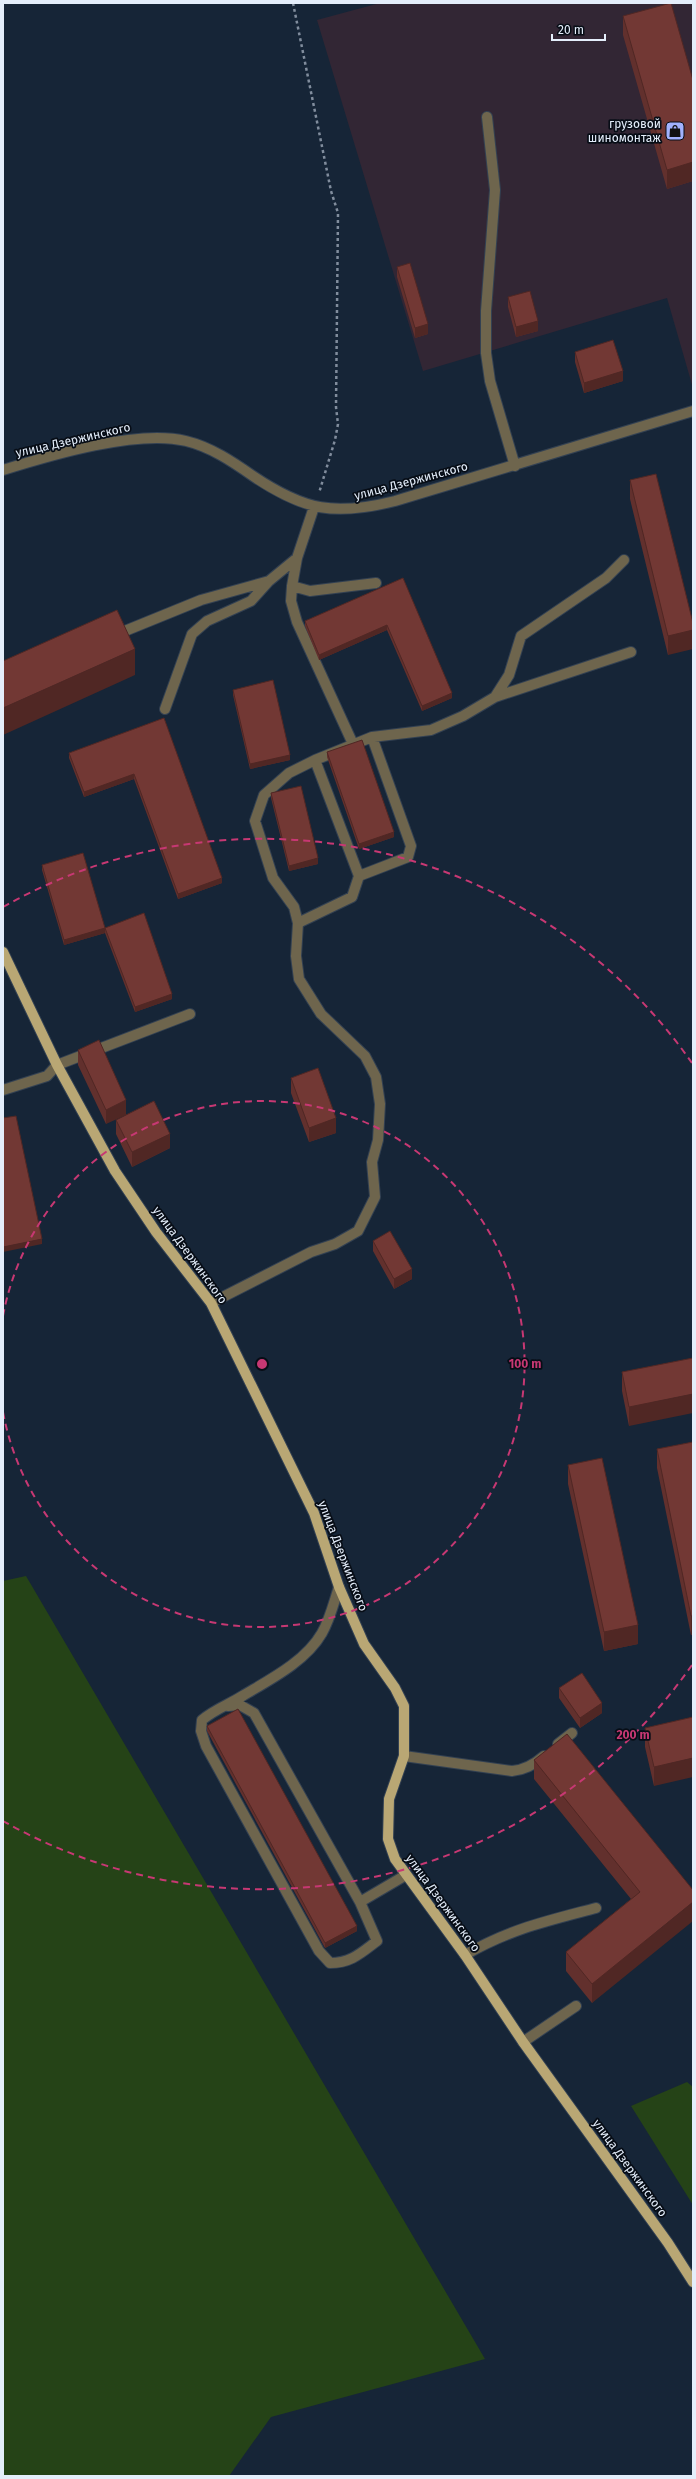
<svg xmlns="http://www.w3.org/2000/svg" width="696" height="2479" font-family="'Fira Sans',sans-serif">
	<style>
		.industrial { fill: #322634 }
		.green { fill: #254317 }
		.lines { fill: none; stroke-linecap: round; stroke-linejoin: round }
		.minor-casing { stroke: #334152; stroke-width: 12 }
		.major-casing { stroke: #334152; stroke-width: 12 }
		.path { stroke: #818d9d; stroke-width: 2.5; stroke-dasharray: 3 3; stroke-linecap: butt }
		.minor { stroke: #6e654d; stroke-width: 10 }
		.major { stroke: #b9a774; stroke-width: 10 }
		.wall { fill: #62302d }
		.shaded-wall { fill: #502724 }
		.building { fill: #723834; stroke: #502724 }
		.ring { fill: none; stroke: #c73873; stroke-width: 2; stroke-dasharray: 7 5 }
		.labels { text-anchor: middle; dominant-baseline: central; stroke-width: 3.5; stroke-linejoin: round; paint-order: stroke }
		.poi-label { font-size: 12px; fill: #e4eefb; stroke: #070d16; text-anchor: end }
		.street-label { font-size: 12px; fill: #e4eefb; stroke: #070d16 }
		.centre { fill: #c73873; stroke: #070d16; stroke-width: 2 }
		.ring-label { font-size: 12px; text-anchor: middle; font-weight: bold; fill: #c73873; stroke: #070d16; stroke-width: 3.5; stroke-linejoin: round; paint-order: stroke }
	</style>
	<rect width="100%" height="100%" fill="#162537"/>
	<!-- industrial -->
	<path class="industrial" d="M 380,3 L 693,3 L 693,388 L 667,298 L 423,371 L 317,20 Z"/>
	<!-- green -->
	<path class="green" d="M 26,1576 L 485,2359 L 271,2417 L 229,2476 L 3,2476 L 3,1581 Z
		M 687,2082 L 693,2087 L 693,2205 L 631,2106 Z"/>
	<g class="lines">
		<defs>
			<path id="minor" d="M 487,117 L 495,190 L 486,311 L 486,353 L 490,381 L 515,466
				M 3,470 C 51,455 138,429 186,441 C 211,447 233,462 253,476 C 305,511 335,516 395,501 L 693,411
				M 314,507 L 297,558 L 292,586 L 291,601 L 297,622 L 353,744
				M 292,586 L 310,591 L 376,583
				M 115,635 L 201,600 L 269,581
				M 495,697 L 631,652
				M 165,709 L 192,634 L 207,621 L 251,601 L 269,581 L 297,558
				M 359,876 L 408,857 L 411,846 L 372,737
				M 298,923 L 352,897 L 359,876 L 315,760
				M 3,1090 L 47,1076 L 57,1065 L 190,1014
				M 211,1303 L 311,1252 L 335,1244 L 358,1231 L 375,1197 L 372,1162 L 378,1140 L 380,1104 L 376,1077 L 365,1056 L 321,1014 L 299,979 L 296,956 L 298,923 L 294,907 L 273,878 L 255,821 L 264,795 L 289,773 L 315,760 L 372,737 L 431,730 L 463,716 L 495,697 L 509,675 L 521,636 L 606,578 L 624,560
				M 339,1587 C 334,1602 330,1619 322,1633 C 306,1661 271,1679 244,1695 C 230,1704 215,1709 202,1720 L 201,1731 L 206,1746 L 319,1951 L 330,1963 C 351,1963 361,1953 377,1941 L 360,1902
				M 228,1706 L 240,1705 L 254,1713 L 360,1902 L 406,1875
				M 558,1744 L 572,1733
				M 404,1756 L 512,1771 C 525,1770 535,1764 544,1756
				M 465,1955 C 510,1929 547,1921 596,1908
				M 523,2042 L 576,2006"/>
			<path id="major" d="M 3,952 L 57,1065 L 115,1171 L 156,1232 L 211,1303 L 314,1513 L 339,1587 L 364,1644 L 395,1688 L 404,1706 L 404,1756 L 389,1799 L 388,1839 L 395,1859 L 465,1955 L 523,2042 L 668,2243 L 693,2282"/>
		</defs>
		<!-- minor casing -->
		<use href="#minor" class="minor-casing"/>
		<!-- major casing -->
		<use href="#major" class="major-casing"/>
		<!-- path -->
		<path class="path" d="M 293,3 L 331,191 L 338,213 L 336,407 L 338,424 L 335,440 L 319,493"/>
		<!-- minor -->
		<use href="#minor" class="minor"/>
		<!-- major -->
		<use href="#major" class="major"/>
	</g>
	<!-- wall -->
	<path class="wall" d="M 623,16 L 693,80 L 693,181 L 667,189 L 623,35 Z
		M 397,267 L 428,334 L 415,338 L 397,277 Z
		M 508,297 L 538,331 L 516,337 L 508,307 Z
		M 575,352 L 623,381 L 584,393 L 575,362 Z
		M 630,480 L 693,623 L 668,655 L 630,499 Z
		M 403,578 L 452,698 L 422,711 L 387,630 L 319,660 L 305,626 L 305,621 Z
		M 233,690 L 290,760 L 250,769 L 233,695 Z
		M 164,718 L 222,883 L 178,899 L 134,779 L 84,797 L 69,758 L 69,753 Z
		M 327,752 L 394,837 L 359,849 L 327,757 Z
		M 271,793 L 318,864 L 289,871 L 271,798 Z
		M 42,865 L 105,928 L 172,999 L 135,1012 L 105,933 L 64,945 L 42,870 Z
		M 78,1050 L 126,1100 L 106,1124 L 78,1065 Z
		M 291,1078 L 336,1133 L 309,1142 L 291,1093 Z
		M 116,1120 L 170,1148 L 132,1167 L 116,1134 Z
		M 373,1241 L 412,1279 L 394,1289 L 373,1251 Z
		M 693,1358 L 629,1426 L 622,1391 L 622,1372 Z
		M 693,1442 L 693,1634 L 691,1635 L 657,1468 L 657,1449 Z
		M 568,1465 L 638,1644 L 604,1651 L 568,1484 Z
		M 559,1688 L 602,1713 L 580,1728 L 559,1698 Z
		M 693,1717 L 654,1786 L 645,1747 L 645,1728 Z
		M 207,1726 L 357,1931 L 325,1948 L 207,1731 Z
		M 534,1760 L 693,1890 L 592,2003 L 566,1971 L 566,1952 L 631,1899 L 534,1779 Z"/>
	<!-- shaded-wall -->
	<path class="shaded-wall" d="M 693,162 L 693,181 L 667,189 L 667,170 Z
		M 538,321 L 538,331 L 516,337 L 516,327 Z
		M 428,324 L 428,334 L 415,338 L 415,328 Z
		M 623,371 L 623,381 L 584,393 L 584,383 Z
		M 387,625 L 387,630 L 319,660 L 319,655 Z
		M 693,630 L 693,649 L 668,655 L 668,636 Z
		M 135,649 L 135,675 L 3,735 L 3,708 Z
		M 452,693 L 452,698 L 422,711 L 422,706 Z
		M 290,755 L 290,760 L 250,769 L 250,764 Z
		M 134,774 L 134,779 L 84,797 L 84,792 Z
		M 394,832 L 394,837 L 359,849 L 359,844 Z
		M 318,858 L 318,864 L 289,871 L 289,866 Z
		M 222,878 L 222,883 L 178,899 L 178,894 Z
		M 105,928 L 105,933 L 64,945 L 64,940 Z
		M 172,994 L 172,999 L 135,1012 L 135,1007 Z
		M 126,1100 L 126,1115 L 106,1124 L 106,1110 Z
		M 336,1118 L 336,1133 L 309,1142 L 309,1128 Z
		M 170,1134 L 170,1148 L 132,1167 L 132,1152 Z
		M 42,1239 L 42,1244 L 3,1252 L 3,1247 Z
		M 412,1269 L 412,1279 L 394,1289 L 394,1279 Z
		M 693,1394 L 693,1413 L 629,1426 L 629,1407 Z
		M 691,1616 L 693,1616 L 693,1634 L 691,1635 Z
		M 638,1625 L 638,1644 L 604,1651 L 604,1632 Z
		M 602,1703 L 602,1713 L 580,1728 L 580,1718 Z
		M 693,1758 L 693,1777 L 654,1786 L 654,1767 Z
		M 693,1902 L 693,1921 L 592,2003 L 592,1984 Z
		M 357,1926 L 357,1931 L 325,1948 L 325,1943 Z"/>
	<!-- building -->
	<path class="building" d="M 671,3 L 693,80 L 693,162 L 667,170 L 623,16 Z
		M 410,263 L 428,324 L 415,328 L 397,267 Z
		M 530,291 L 538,321 L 516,327 L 508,297 Z
		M 613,340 L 623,371 L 584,383 L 575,352 Z
		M 656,474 L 693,623 L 693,630 L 668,636 L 630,480 Z
		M 403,578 L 452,693 L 422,706 L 387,625 L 319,655 L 305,621 Z
		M 117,610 L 135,649 L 3,708 L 3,661 Z
		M 273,680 L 290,755 L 250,764 L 233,690 Z
		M 164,718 L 222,878 L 178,894 L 134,774 L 84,792 L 69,753 Z
		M 362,740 L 394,832 L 359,844 L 327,752 Z
		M 301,786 L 318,858 L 289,866 L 271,793 Z
		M 83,853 L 105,928 L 144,913 L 172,994 L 135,1007 L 105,928 L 64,940 L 42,865 Z
		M 99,1040 L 126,1100 L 106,1110 L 78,1050 Z
		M 318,1068 L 336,1118 L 309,1128 L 291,1078 Z
		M 154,1101 L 170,1134 L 132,1152 L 116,1120 Z
		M 16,1116 L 42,1239 L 3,1247 L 3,1118 Z
		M 390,1231 L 412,1269 L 394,1279 L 373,1241 Z
		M 693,1358 L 693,1394 L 629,1407 L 622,1372 Z
		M 693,1442 L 693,1616 L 691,1616 L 657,1449 Z
		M 602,1458 L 638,1625 L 604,1632 L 568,1465 Z
		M 582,1673 L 602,1703 L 580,1718 L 559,1688 Z
		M 238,1709 L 357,1926 L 325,1943 L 207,1726 Z
		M 693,1717 L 693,1758 L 654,1767 L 645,1728 Z
		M 567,1734 L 693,1890 L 693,1902 L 592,1984 L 566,1952 L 640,1892 L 534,1760 Z"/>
	<!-- distance rings -->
	<g class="ring">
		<path d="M3 1316A263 263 0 1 1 3 1412"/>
		<path d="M692 1665A525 525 0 0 1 3 1821M3 907A525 525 0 0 1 692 1063"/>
	</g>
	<!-- icons -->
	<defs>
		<symbol id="shop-square" viewBox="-11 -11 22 22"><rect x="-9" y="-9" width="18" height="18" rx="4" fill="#a2b2fd" stroke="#070d16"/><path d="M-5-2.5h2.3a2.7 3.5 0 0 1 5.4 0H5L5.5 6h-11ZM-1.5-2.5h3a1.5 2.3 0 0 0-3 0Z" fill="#111"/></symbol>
	</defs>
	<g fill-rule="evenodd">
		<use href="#shop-square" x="664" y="120" width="22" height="22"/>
	</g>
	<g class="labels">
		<!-- poi labels -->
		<g class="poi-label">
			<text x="661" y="124">грузовой<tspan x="661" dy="14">шиномонтаж</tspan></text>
		</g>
		<!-- street labels -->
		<g class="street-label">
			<text transform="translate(73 440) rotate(-13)">улица Дзержинского</text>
			<text transform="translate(411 481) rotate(-15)">улица Дзержинского</text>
			<text transform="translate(190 1255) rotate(54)">улица Дзержинского</text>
			<text transform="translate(343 1556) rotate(69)">улица Дзержинского</text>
			<text transform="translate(443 1903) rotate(54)">улица Дзержинского</text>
			<text transform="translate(630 2168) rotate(54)">улица Дзержинского</text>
		</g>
	</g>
	<circle cx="262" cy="1364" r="6" class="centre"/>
	<g class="ring-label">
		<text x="525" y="1368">100 m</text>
		<text x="633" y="1739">200 m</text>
	</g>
	<!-- border -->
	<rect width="696" height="2479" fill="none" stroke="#e4eefb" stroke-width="8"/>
	<!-- scale -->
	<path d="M552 34v6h53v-6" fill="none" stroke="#e4eefb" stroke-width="2"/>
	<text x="558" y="34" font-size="12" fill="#e4eefb" stroke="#070d16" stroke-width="3" paint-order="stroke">20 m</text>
</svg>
